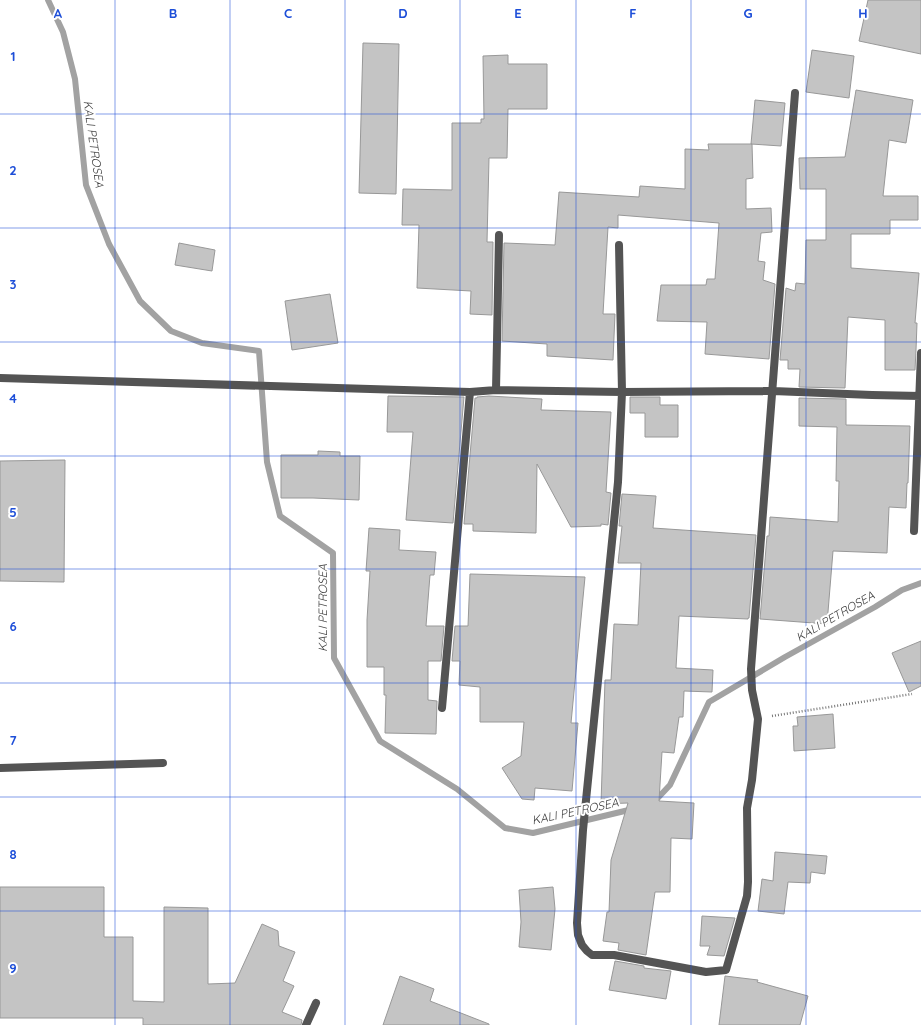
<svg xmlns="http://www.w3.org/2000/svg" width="921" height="1025" font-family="Quicksand,sans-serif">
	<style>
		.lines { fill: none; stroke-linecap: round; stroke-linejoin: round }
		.stream { stroke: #a2a2a2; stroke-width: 6 }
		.building { fill: #c4c4c4; stroke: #989898 }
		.path { stroke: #767676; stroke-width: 2.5; stroke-dasharray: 1 2; stroke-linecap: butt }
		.minor { stroke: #545454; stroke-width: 8 }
		.grid { fill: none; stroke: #1d4ed8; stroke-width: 1; stroke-opacity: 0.55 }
		.labels { text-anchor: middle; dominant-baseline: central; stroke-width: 4; stroke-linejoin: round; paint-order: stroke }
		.water-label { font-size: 12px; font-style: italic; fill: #434343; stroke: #fff }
		.grid-label { font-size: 13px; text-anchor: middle; font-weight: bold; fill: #1d4ed8; stroke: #fff; stroke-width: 4; stroke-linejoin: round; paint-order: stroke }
	</style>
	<rect width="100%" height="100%" fill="#fff"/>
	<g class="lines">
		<!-- stream -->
		<path class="stream" d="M 48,0 L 63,32 L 75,79 L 86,185 L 109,244 L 140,301 L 171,331 L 202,343 L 259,351 L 267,462 L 280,516 L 333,553 L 334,658 L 380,741 L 457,789 L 505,828 L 533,833 L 633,809
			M 654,802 L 670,785 L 709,702 L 785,657 L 875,607 L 902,590 L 921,583"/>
	</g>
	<!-- building -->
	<path class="building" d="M 868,0 L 921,0 L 921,54 L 859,41 Z
		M 363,43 L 399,44 L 396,194 L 359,193 Z
		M 812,50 L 854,56 L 849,98 L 806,92 Z
		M 508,55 L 508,64 L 547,64 L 547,109 L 508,109 L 507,158 L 489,158 L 487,242 L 493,242 L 492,315 L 470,314 L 471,291 L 417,288 L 419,225 L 402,225 L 403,189 L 452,190 L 452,123 L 481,123 L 481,119 L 484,119 L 483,56 Z
		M 856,90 L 913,100 L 906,143 L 889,140 L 883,196 L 918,196 L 918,220 L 890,220 L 890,234 L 851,234 L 851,268 L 919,273 L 915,323 L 917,323 L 916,350 L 915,370 L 885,370 L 885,320 L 848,317 L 845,388 L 799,387 L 800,369 L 788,369 L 788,360 L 780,360 L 786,288 L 795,291 L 796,283 L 805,284 L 806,240 L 826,240 L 826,189 L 800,189 L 799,158 L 845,157 Z
		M 755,100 L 785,103 L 781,146 L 751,144 Z
		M 708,144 L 752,144 L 753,178 L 746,179 L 746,209 L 771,208 L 772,232 L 761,233 L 758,261 L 765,262 L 763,280 L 775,284 L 769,359 L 705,354 L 707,322 L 657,321 L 661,285 L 706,285 L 707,279 L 715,279 L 719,223 L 618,215 L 618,228 L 608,227 L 603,314 L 615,314 L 613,360 L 547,356 L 547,344 L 502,341 L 504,243 L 555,245 L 559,192 L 639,197 L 640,186 L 685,189 L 685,149 L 709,150 Z
		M 179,243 L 215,250 L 212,271 L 175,265 Z
		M 330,294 L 338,343 L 292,350 L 285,301 Z
		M 388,396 L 464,397 L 453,523 L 406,520 L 413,432 L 387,432 Z
		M 489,396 L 542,399 L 541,410 L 611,412 L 606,492 L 611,493 L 608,525 L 601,524 L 601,526 L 571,527 L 537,464 L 536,533 L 473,531 L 473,524 L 464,524 L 475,398 L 477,398 L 477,397 Z
		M 630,397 L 660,397 L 660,405 L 678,405 L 678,437 L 645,437 L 645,413 L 630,413 Z
		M 799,398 L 846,399 L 846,425 L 910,426 L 908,483 L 907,483 L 906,508 L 889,507 L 887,553 L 833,551 L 827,624 L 760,619 L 767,536 L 769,536 L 770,517 L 838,522 L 839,481 L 836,481 L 837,427 L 799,426 Z
		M 318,451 L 340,452 L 340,456 L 360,456 L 359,500 L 313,498 L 281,498 L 281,455 L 318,455 Z
		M 65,460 L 64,582 L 0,581 L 0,461 Z
		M 622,494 L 656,496 L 653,528 L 756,535 L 749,618 L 748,618 L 748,619 L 679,616 L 676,668 L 713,670 L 712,692 L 684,691 L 683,717 L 679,717 L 674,753 L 662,752 L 659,801 L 694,803 L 692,839 L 671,838 L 670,892 L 655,892 L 646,955 L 618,950 L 619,943 L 603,941 L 607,912 L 609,912 L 611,860 L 628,803 L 601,804 L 605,680 L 611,680 L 614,624 L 638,625 L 641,563 L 618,563 L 622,526 L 619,526 Z
		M 369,528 L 400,530 L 399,550 L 436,552 L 434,575 L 430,575 L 426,626 L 444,626 L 441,661 L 428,661 L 428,700 L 437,701 L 436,734 L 385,733 L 386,695 L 384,695 L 384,667 L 367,667 L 367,620 L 370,571 L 366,571 Z
		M 470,574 L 585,577 L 571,723 L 578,723 L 572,791 L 535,788 L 534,800 L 522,799 L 502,768 L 521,756 L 524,722 L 480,722 L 480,687 L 459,685 L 460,661 L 452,661 L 455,626 L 468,626 Z
		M 921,641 L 921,686 L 909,692 L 892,653 Z
		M 833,714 L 835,748 L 794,751 L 793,726 L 798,726 L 797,717 Z
		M 775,852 L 827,856 L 825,874 L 811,872 L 810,883 L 788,882 L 784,914 L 758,911 L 762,879 L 773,881 Z
		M 0,887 L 104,887 L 104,937 L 133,937 L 133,1001 L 164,1002 L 164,907 L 208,908 L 208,984 L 235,983 L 262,924 L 278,931 L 279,946 L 295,952 L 283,981 L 294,986 L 282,1012 L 302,1020 L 301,1025 L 143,1025 L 143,1018 L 0,1018 Z
		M 553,887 L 555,909 L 551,950 L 519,947 L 521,922 L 519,890 Z
		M 702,916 L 735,918 L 724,956 L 707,955 L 710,946 L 700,946 Z
		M 615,961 L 644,966 L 644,968 L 671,971 L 666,999 L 609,990 Z
		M 400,976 L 434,989 L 430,1001 L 489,1024 L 489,1025 L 383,1025 Z
		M 725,976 L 758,980 L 757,982 L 808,996 L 800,1025 L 719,1025 Z"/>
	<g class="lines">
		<!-- path -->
		<path class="path" d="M 772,716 L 912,694"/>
		<!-- minor -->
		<path class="minor" d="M 619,245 L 622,392 L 618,482 L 583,830 L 577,923 L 578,935 L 582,945 L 587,951 L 592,955 L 614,955 L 706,972 L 726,970 L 747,896 L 748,882 L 747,808 L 752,780 L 758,719 L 752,690 L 751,669 L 795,93
			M 0,378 L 470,392 L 496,390 L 622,392 L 773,391 L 872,395 L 921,396
			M 496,390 L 497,341 L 499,235
			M 914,531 L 921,353
			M 442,708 L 470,392
			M 0,768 L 163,763
			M 306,1025 L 316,1003"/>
	</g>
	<!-- grid -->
	<path class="grid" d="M 115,0 L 115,1025M 230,0 L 230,1025M 345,0 L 345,1025M 460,0 L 460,1025M 576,0 L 576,1025M 691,0 L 691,1025M 806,0 L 806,1025M 0,114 L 921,114M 0,228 L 921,228M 0,342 L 921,342M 0,456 L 921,456M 0,569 L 921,569M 0,683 L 921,683M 0,797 L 921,797M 0,911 L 921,911"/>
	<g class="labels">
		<!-- water labels -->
		<g class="water-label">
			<text transform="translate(94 144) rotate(82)">KALI PETROSEA</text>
			<text transform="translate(322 608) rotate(-90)">KALI PETROSEA</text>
			<text transform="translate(835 616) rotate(-30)">KALI PETROSEA</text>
			<text transform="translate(575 811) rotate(-12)">KALI PETROSEA</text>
		</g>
	</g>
	<g class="grid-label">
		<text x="58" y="18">A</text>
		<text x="173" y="18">B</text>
		<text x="288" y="18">C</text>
		<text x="403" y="18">D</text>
		<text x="518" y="18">E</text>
		<text x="633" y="18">F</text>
		<text x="748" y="18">G</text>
		<text x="863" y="18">H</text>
		<text x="13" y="61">1</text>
		<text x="13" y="175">2</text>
		<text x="13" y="289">3</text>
		<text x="13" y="403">4</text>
		<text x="13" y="517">5</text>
		<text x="13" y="631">6</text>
		<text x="13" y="745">7</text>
		<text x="13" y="859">8</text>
		<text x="13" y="973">9</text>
	</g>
</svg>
